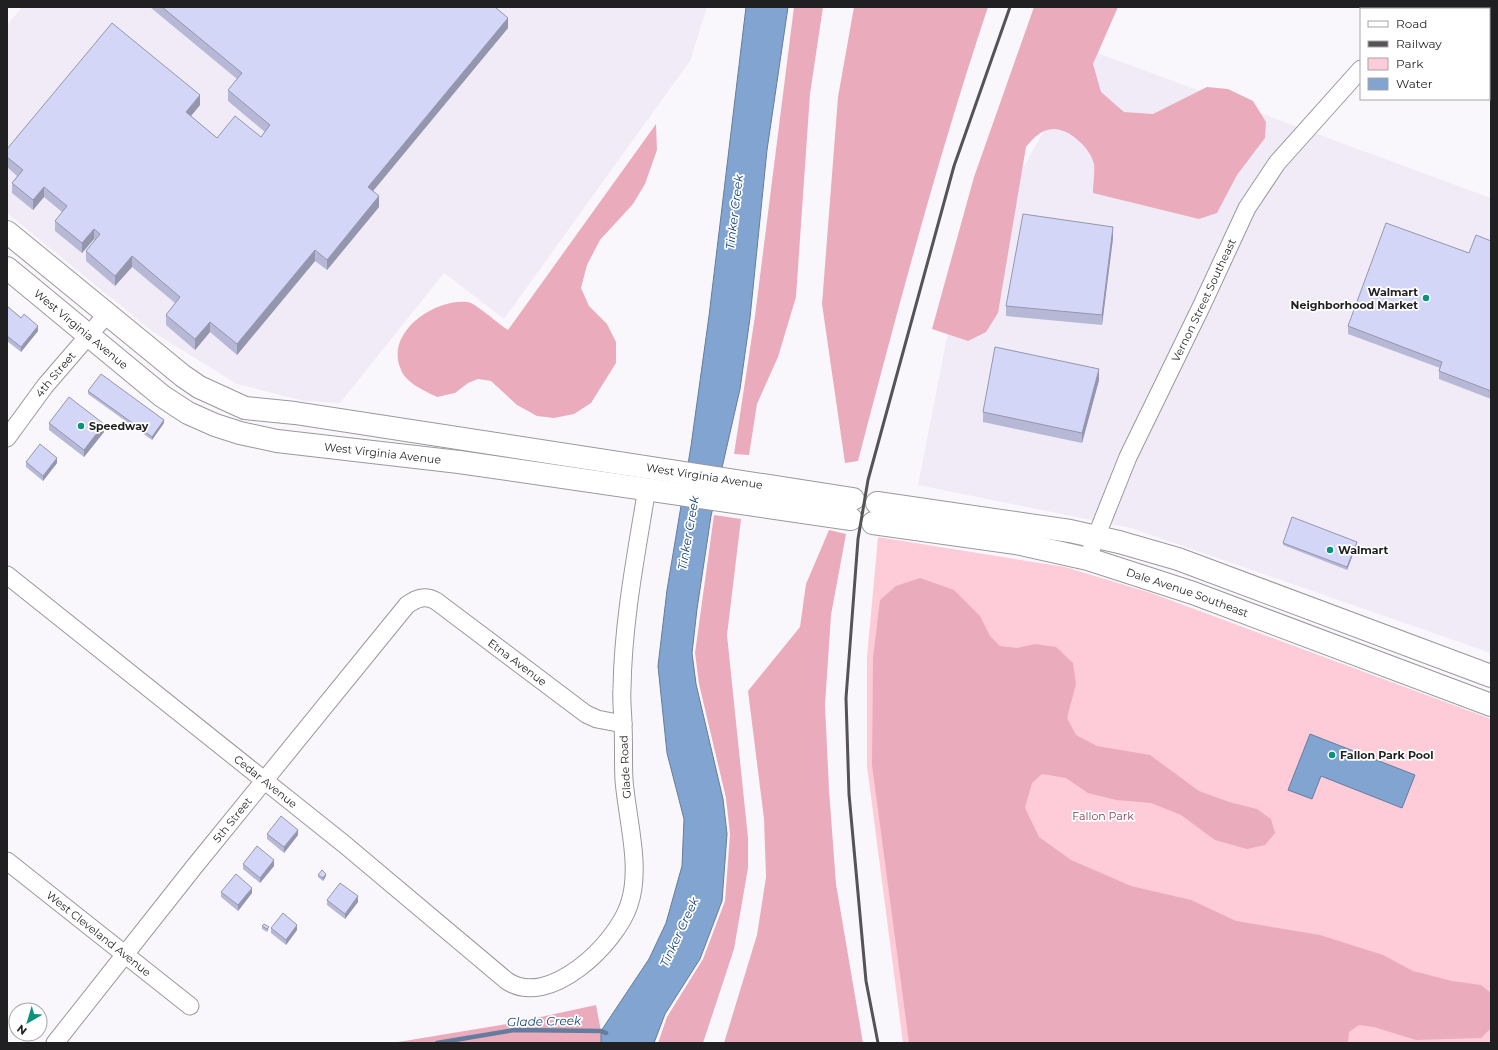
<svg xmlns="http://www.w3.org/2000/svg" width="1498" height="1050" font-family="Montserrat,sans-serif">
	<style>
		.built { fill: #f1ebf7 }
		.green { fill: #fdccd8 }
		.forest { fill: #eaacbd }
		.water { fill: #82a4d1; stroke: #657c9c }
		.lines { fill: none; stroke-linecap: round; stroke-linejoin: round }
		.stream { stroke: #657c9c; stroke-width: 4.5 }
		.street-casing { stroke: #9a989c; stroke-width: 19 }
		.primary-casing { stroke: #9a989c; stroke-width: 24 }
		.street { stroke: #fff; stroke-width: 17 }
		.primary { stroke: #fff; stroke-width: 22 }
		.rail { stroke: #555356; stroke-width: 3 }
		.wall { fill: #b6b8d5 }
		.shaded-wall { fill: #9496ae }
		.building { fill: #d4d6f8; stroke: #9496ae }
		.poi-dot { fill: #09927c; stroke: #fff; stroke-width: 1.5 }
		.labels { text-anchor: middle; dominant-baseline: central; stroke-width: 3.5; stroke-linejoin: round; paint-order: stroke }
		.poi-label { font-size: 11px; font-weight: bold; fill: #201f21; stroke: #fff; text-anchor: start }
		.street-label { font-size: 11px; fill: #201f21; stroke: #fff }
		.park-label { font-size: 11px; fill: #843952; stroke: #fff }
		.water-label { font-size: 12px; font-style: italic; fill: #17447b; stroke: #fff }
	</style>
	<rect width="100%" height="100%" fill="#faf7fc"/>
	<!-- built -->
	<path class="built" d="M 22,7 L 707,7 L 690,61 L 504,319 L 444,273 L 340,403 L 304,401 L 237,384 L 153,332 L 7,213 L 7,25 Z
		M 1089,50 L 1491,198 L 1491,653 L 1131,528 L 918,485 L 957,286 Z"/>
	<!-- green -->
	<path class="green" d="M 878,537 L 1065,567 L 1151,593 L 1491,719 L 1491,1043 L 903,1043 L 867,766 L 867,657 Z"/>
	<!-- forest -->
	<path class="forest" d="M 794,7 L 823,7 L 810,94 L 796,297 L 778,357 L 757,404 L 749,455 L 734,454 L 755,316 Z
		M 854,7 L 988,7 C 938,157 898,308 858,461 L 845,463 L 822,304 L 838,97 Z
		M 1034,7 L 1118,7 L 1093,64 L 1101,92 L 1124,112 L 1153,114 L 1207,87 L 1228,89 L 1253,101 L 1266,122 L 1265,138 L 1237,175 L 1217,213 L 1199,219 L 1093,193 C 1093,184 1095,173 1094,164 C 1091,149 1070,129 1054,129 C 1042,129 1033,138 1026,147 L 998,313 L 986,332 L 968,341 L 932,329 L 974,177 Z
		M 656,124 L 657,150 L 645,184 L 633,204 L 600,240 L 587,265 L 581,288 L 589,306 L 607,324 L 616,342 L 616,363 L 591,403 L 574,414 L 554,418 L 537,416 L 517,405 L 491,381 L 478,379 L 468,383 L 455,393 L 437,397 C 425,391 406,383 401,370 C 384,333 434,298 468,302 C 475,303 500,325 508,330 Z
		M 714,515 L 741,519 L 727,635 L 748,838 L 748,868 L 734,949 L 703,1043 L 658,1043 L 667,1017 L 703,959 L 725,901 L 730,834 L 726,798 L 699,684 L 695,653 Z
		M 829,530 L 846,534 L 831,615 L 825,705 L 829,790 L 836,884 L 863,1043 L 724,1043 L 757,935 L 766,877 L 764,819 L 748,691 L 800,627 L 806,584 Z
		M 920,578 L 954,590 L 980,616 L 990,636 L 1000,646 L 1017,648 L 1035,644 L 1056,647 L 1073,663 L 1076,684 L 1067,718 L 1076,735 L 1097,746 L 1150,755 L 1199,791 L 1229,802 L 1257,809 L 1271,819 L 1275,833 L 1265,845 L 1247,849 L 1215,840 L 1181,815 L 1151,803 L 1116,800 L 1088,793 L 1066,778 L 1042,774 L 1032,783 L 1025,808 L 1039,837 L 1071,860 L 1131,886 L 1191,900 L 1236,921 L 1320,935 L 1383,955 L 1413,971 L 1452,981 L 1481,985 L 1491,993 L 1491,1028 L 1481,1038 L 1416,1040 L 1374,1027 L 1359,1025 L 1349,1032 L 1348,1043 L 909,1043 L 872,765 L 873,658 L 880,600 L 896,586 Z
		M 596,1005 L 601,1031 L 601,1043 L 392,1043 L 513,1023 Z"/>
	<!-- water -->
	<path class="water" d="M 746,7 L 788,7 L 767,150 L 750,318 L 740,389 L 711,516 L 697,609 L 692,653 L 696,684 L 723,799 L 727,834 L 722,901 L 700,959 L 665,1014 L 654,1043 L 601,1043 L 601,1031 L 649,959 L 666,923 L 682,866 L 684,819 L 667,753 L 658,666 L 667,590 L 691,446 L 709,316 Z
		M 1310,734 L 1415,775 L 1402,808 L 1321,776 L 1312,799 L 1288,790 Z"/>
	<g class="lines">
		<!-- stream -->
		<path class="stream" d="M 437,1043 L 514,1030 L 601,1031 L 606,1033"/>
		<defs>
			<g id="street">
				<path d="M 1415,9 L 1417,7"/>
				<path id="s1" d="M 7,438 L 45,386 L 107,314"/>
				<path id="s2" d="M 1092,547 L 1128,457 L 1202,305 L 1247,208 L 1277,163 L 1361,69"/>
				<path id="s3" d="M 7,575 L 344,844 L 507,981 C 549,1009 616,944 629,905 C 642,868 627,819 624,780 C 623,761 624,743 623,725 C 623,713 621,701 622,689 C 623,621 636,555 647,488"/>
				<path id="s4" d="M 7,861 L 190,1006"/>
				<path id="s5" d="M 55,1043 L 194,867 L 407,605 C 417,598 425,595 436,601 L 586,714 L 597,719 L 623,724"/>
			</g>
			<g id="primary">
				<path id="s6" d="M 7,232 L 183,376 L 199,387 L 245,408 L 295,413 L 853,499"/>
				<path id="s7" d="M 7,268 L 162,396 L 188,413 L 215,425 L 240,433 L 277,441 L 459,462 L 851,519"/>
				<path d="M 877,503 L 1070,531 L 1119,542 L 1178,559 L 1491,676"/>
				<path id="s8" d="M 873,523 L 1016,543 L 1088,559 L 1193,593 L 1491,705"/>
			</g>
		</defs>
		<!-- street casing -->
		<use href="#street" class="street-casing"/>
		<!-- primary casing -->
		<use href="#primary" class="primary-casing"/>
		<!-- street -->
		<use href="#street" class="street"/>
		<!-- primary -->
		<use href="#primary" class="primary"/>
		<!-- rail -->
		<path class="rail" d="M 878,1043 L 866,981 L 849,794 L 846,698 L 858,539 L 868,480 L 954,166 L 1010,7"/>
	</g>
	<!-- wall -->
	<path class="wall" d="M 150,7 L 495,7 L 508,28 L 373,191 L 379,207 L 327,270 L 315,261 L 237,355 L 210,332 L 195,350 L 166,325 L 166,315 L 175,303 L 132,267 L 115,286 L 86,261 L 86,251 L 95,240 L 94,239 L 82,253 L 55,231 L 55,221 L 62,212 L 44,197 L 33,210 L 12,193 L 12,183 L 17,176 L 7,167 L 7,149 L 200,105 L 191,116 L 217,138 L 261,137 L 265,132 L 228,101 L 228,90 L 237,79 Z
		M 1113,238 L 1102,325 L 1006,316 L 1006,306 Z
		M 1491,241 L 1491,399 L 1439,379 L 1439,371 L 1440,368 L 1348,334 L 1348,326 L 1469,253 Z
		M 7,306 L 38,331 L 21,352 L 7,341 Z
		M 1099,380 L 1082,443 L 983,422 L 983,412 Z
		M 88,391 L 164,423 L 152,440 L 88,394 Z
		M 49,423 L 104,432 L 84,457 L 49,430 Z
		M 26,462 L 57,463 L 43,481 L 26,467 Z
		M 1283,543 L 1357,544 L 1347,570 L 1283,545 Z
		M 267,834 L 298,835 L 284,853 L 267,839 Z
		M 243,864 L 274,866 L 260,883 L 243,869 Z
		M 318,875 L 326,876 L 323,881 L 318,877 Z
		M 221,892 L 252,893 L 238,911 L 221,897 Z
		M 327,900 L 358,902 L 345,919 L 327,905 Z
		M 262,926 L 269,929 L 267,932 L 262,929 Z
		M 271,928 L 297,930 L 286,945 L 271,933 Z"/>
	<!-- shaded-wall -->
	<path class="shaded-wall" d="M 508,18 L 508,28 L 368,197 L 368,187 Z
		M 200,95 L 200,105 L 186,122 L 186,112 Z
		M 44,187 L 44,197 L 33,210 L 33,200 Z
		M 379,196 L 379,207 L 327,270 L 327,260 Z
		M 1113,227 L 1113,238 L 1102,325 L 1102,315 Z
		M 94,229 L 94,239 L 82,253 L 82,243 Z
		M 315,250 L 315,261 L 237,355 L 237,344 Z
		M 132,256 L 132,267 L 115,286 L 115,276 Z
		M 210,322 L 210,332 L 195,350 L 195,339 Z
		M 38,326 L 38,331 L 21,352 L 21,347 Z
		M 1099,369 L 1099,380 L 1082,443 L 1082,433 Z
		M 164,420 L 164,423 L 152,440 L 152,437 Z
		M 104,424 L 104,432 L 84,457 L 84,450 Z
		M 57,458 L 57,463 L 43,481 L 43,476 Z
		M 1357,542 L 1357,544 L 1347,570 L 1347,567 Z
		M 298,830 L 298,835 L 284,853 L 284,847 Z
		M 274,860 L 274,866 L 260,883 L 260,878 Z
		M 326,874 L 326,876 L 323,881 L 323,878 Z
		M 252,888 L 252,893 L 238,911 L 238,905 Z
		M 358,896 L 358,902 L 345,919 L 345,914 Z
		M 297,925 L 297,930 L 286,945 L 286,940 Z"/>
	<!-- building -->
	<path class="building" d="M 162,7 L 495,7 L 508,18 L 368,187 L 379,196 L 327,260 L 315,250 L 237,344 L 210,322 L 195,339 L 166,315 L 180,297 L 132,256 L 115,276 L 86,251 L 100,234 L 94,229 L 82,243 L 55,221 L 67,206 L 44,187 L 33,200 L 12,183 L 23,170 L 7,157 L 7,149 L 112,23 L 200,95 L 186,112 L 217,138 L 235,116 L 261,137 L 270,125 L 228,90 L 242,73 Z
		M 1023,214 L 1113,227 L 1102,315 L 1006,306 Z
		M 1386,223 L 1469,253 L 1476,235 L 1491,241 L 1491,391 L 1439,371 L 1442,362 L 1348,326 Z
		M 7,306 L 21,318 L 24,314 L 38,326 L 21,347 L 7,336 Z
		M 995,347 L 1099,369 L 1082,433 L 983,412 Z
		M 101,374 L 164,420 L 152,437 L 88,391 Z
		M 69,397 L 104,424 L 84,450 L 49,423 Z
		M 40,444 L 57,458 L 43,476 L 26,462 Z
		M 1292,517 L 1357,542 L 1347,567 L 1283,543 Z
		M 281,816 L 298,830 L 284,847 L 267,834 Z
		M 257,846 L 274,860 L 260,878 L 243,864 Z
		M 322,870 L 326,874 L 323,878 L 318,875 Z
		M 236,874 L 252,888 L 238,905 L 221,892 Z
		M 340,883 L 358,896 L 345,914 L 327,900 Z
		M 283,913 L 297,925 L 286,940 L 271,928 Z
		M 264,924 L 269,927 L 267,929 L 262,926 Z"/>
	<!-- markers -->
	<g class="poi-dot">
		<circle cx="1426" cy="298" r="4"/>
		<circle cx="81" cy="426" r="4"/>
		<circle cx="1330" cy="550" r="4"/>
		<circle cx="1332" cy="755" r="4"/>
	</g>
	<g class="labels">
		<!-- poi labels -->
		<g class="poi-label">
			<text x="1418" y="292" text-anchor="end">Walmart<tspan x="1418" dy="13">Neighborhood Market</tspan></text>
			<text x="89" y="426">Speedway</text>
			<text x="1338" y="550">Walmart</text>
			<text x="1340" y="755">Fallon Park Pool</text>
		</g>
		<!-- street labels -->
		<g class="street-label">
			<text stroke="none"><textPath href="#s2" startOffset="271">Vernon Street Southeast</textPath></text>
			<text stroke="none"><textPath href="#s7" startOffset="96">West Virginia Avenue</textPath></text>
			<text stroke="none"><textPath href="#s1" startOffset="80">4th Street</textPath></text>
			<text stroke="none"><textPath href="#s7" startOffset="432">West Virginia Avenue</textPath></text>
			<text stroke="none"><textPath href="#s6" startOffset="762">West Virginia Avenue</textPath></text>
			<text stroke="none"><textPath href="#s8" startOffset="323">Dale Avenue Southeast</textPath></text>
			<text stroke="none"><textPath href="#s5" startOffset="695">Etna Avenue</textPath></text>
			<text transform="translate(625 767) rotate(-93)">Glade Road</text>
			<text stroke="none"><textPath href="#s3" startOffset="331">Cedar Avenue</textPath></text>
			<text stroke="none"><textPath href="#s5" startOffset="285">5th Street</textPath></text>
			<text stroke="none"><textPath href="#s4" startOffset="117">West Cleveland Avenue</textPath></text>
		</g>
		<!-- park labels -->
		<g class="park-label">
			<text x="1103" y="816">Fallon Park</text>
		</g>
		<!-- water labels -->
		<g class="water-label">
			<text transform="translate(734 212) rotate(-83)">Tinker Creek</text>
			<text transform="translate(688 533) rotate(-80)">Tinker Creek</text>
			<text transform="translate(679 932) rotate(-65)">Tinker Creek</text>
			<text transform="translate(544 1021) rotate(-1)">Glade Creek</text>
		</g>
	</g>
	<!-- border -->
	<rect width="1498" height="1050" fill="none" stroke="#201f21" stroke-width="16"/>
	<!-- legend -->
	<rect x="1360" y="8" width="130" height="92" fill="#ffffff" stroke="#a6a5a6"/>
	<rect x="1368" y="21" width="20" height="6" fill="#ffffff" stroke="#a6a5a6"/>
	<text x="1396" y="28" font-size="12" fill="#201f21">Road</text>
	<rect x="1368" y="41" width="20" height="6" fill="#555356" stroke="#a6a5a6"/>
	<text x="1396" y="48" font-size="12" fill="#201f21">Railway</text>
	<rect x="1368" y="58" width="20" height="12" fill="#fdccd8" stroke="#a6a5a6"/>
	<text x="1396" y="68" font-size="12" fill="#201f21">Park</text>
	<rect x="1368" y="78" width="20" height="12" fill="#82a4d1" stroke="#a6a5a6"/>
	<text x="1396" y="88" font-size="12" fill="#201f21">Water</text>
	<!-- north arrow -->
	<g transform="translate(28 1022) rotate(218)"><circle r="19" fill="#ffffff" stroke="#a6a5a6"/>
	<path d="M0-3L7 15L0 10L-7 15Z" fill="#09927c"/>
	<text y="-6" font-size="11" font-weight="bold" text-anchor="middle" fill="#201f21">N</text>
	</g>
</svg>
